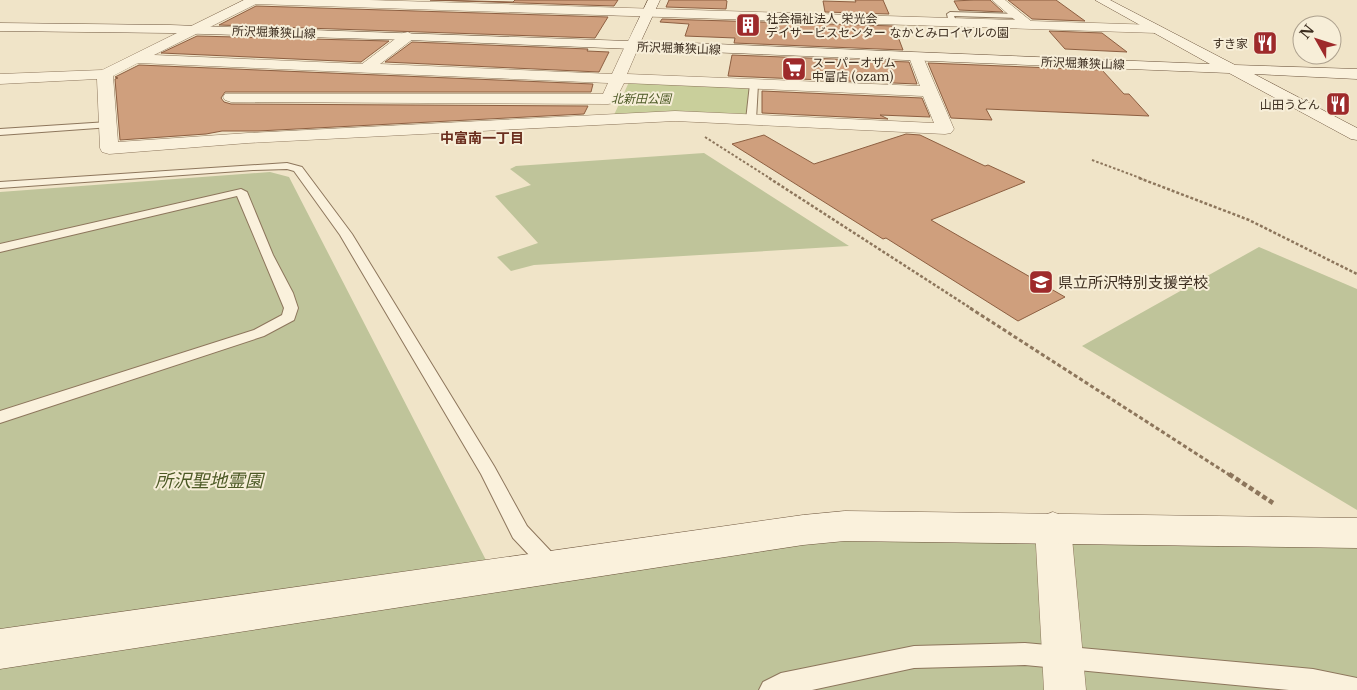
<svg xmlns="http://www.w3.org/2000/svg" width="1357" height="690" font-family="'Libre Baskerville','Noto Sans JP',serif">
	<style>
		.green { fill: #c9cf9b }
		.cemetery { fill: #bfc49a }
		.building { fill: #cf9f7d; stroke: #8d5f41 }
		.lines { fill: none; stroke-linecap: round; stroke-linejoin: round }
		.lane-casing { stroke: #8d765c; stroke-width: 2 }
		.street-casing { stroke: #8d765c; stroke-width: 1 }
		.secondary-casing { stroke: #6f573f; stroke-width: 1 }
		.path-far3 { stroke: #8d765c; stroke-width: 2; stroke-dasharray: 2.5 2; stroke-linecap: butt }
		.path-far2 { stroke: #8d765c; stroke-width: 2.5; stroke-dasharray: 3 2; stroke-linecap: butt }
		.path-far1 { stroke: #8d765c; stroke-width: 3; stroke-dasharray: 4 2.5; stroke-linecap: butt }
		.path { stroke: #8d765c; stroke-width: 4.5; stroke-dasharray: 5 3; stroke-linecap: butt }
		.lane { fill: #faf1dc; fill-rule: evenodd }
		.street { fill: #faf1dc; fill-rule: evenodd }
		.secondary { fill: #faf1dc; fill-rule: evenodd }
		.labels { text-anchor: middle; dominant-baseline: central; stroke-width: 4; stroke-linejoin: round; paint-order: stroke }
		.far-poi-label { font-size: 12px; fill: #3d2e20; stroke: #f7eed8; text-anchor: start }
		.far-street-label { font-size: 12px; fill: #3d2e20; stroke: #f7eed8 }
		.far-park-label { font-size: 12px; font-style: italic; fill: #4d5a26; stroke: #f7eed8 }
		.far-neighbourhood-label { font-size: 14px; font-weight: bold; fill: #6b2e1e; stroke: #f7eed8 }
		.poi-label { font-size: 15px; fill: #3d2e20; stroke: #f7eed8; text-anchor: start }
		.near-park-label { font-size: 18px; font-style: italic; fill: #4d5a26; stroke: #f7eed8 }
	</style>
	<rect width="100%" height="100%" fill="#f0e4c8"/>
	<!-- green -->
	<path class="green" d="M 629,82 L 750,88 L 747,116 L 614,115 Z"/>
	<!-- cemetery -->
	<path class="cemetery" d="M 704,153 L 849,246 L 534,265 L 511,271 L 497,257 L 538,243 L 495,196 L 531,185 L 510,169 L 516,166 Z
		M 270,172 L 289,177 L 488,564 L 807,535 L 1357,546 L 1357,690 L 0,690 L 0,192 Z
		M 1259,247 L 1357,289 L 1357,510 L 1082,346 Z"/>
	<!-- building -->
	<path class="building" d="M 430,0 L 513,2 L 515,0 L 618,0 L 614,6 Z
		M 669,0 L 725,0 L 727,1 L 726,9 L 666,7 Z
		M 855,0 L 883,0 L 889,14 L 825,12 L 823,1 L 856,2 Z
		M 974,0 L 990,0 L 1003,12 L 959,10 L 954,1 Z
		M 1008,0 L 1056,0 L 1085,21 L 1032,19 Z
		M 256,6 L 608,17 L 595,38 L 219,25 Z
		M 662,19 L 894,26 L 903,50 L 734,43 L 735,38 L 685,36 L 689,24 L 660,22 Z
		M 1049,31 L 1102,33 L 1127,52 L 1065,49 Z
		M 197,36 L 389,41 L 361,62 L 161,53 Z
		M 412,42 L 588,49 L 587,51 L 609,52 L 599,72 L 385,62 Z
		M 732,55 L 909,62 L 917,84 L 728,76 Z
		M 928,63 L 1102,70 L 1124,94 L 1129,94 L 1149,116 L 986,109 L 992,120 L 951,118 Z
		M 139,65 L 593,84 L 591,92 L 225,92 L 221,98 L 224,102 L 231,104 L 588,106 L 584,114 L 258,131 L 222,131 L 206,134 L 120,140 L 115,79 L 118,78 L 115,77 Z
		M 762,91 L 922,98 L 930,117 L 880,115 L 888,119 L 762,113 Z
		M 906,134 L 920,135 L 985,166 L 988,165 L 1025,182 L 931,220 L 1065,297 L 1018,321 L 886,238 L 883,239 L 732,144 L 764,135 L 814,164 Z"/>
	<g class="lines">
		<defs>
			<path id="lane" d="M 950,12 L 1018,14 L 1021,16 L 1018,18 L 954,16 L 957,23 L 953,25 L 949,23 L 947,14 Z
				M 754,81 L 758,84 L 756,120 L 751,123 L 746,120 L 750,84 Z
				M 108,122 L 111,123 L 111,127 L 0,135 L 0,129 Z
				M 287,163 L 302,167 L 352,234 L 494,466 L 527,526 L 560,561 L 563,567 L 560,573 L 553,576 L 546,573 L 513,538 L 481,474 L 340,235 L 294,171 L 287,169 L 253,170 L 0,188 L 0,182 Z
				M 241,189 L 247,192 L 273,255 L 293,293 L 298,308 L 294,320 L 264,336 L 0,423 L 0,411 L 254,330 L 282,315 L 284,308 L 237,196 L 0,252 L 0,244 Z
				M 1025,643 L 1313,669 L 1357,678 L 1357,690 L 1289,690 L 1025,665 L 914,668 L 812,690 L 759,690 L 763,682 L 781,673 L 914,646 Z"/>
			<path id="street" d="M 244,0 L 369,0 L 1015,20 L 992,0 L 1005,0 L 1031,21 L 1157,25 L 1164,29 L 1157,33 L 256,4 L 154,55 L 362,64 L 403,33 L 408,32 L 415,36 L 413,39 L 380,64 L 612,74 L 625,46 L 627,43 L 637,43 L 639,46 L 627,74 L 920,86 L 909,57 L 911,54 L 921,54 L 923,57 L 954,129 L 951,133 L 945,134 L 675,121 L 248,143 L 109,154 L 102,152 L 100,148 L 97,79 L 0,84 L 0,74 L 102,70 ZM 138,63 L 608,83 L 603,94 L 225,94 L 223,97 L 225,100 L 231,102 L 608,104 L 614,103 L 624,83 L 923,96 L 934,123 L 675,111 L 248,133 L 118,142 L 113,76 Z
				M 1053,512 L 1066,517 L 1071,527 L 1086,690 L 1044,690 L 1035,527 L 1040,517 Z"/>
			<path id="secondary" d="M 648,0 L 660,0 L 641,41 L 1210,64 L 1095,0 L 1110,0 L 1235,65 L 1357,69 L 1357,79 L 1254,74 L 1357,128 L 1357,140 L 1351,139 L 1229,73 L 408,40 L 170,33 L 0,31 L 0,23 L 170,25 L 628,41 Z
				M 845,511 L 1357,518 L 1357,548 L 845,541 L 803,545 L 0,669 L 0,629 L 803,515 Z"/>
		</defs>
		<!-- lane casing -->
		<use href="#lane" class="lane-casing"/>
		<!-- street casing -->
		<use href="#street" class="street-casing"/>
		<!-- secondary casing -->
		<use href="#secondary" class="secondary-casing"/>
		<!-- path-far3 -->
		<path class="path-far3" d="M 705,137 L 771,179
			M 1092,160 L 1143,179"/>
		<!-- path-far2 -->
		<path class="path-far2" d="M 769,178 L 972,309
			M 1139,178 L 1249,220 L 1357,274"/>
		<!-- path-far1 -->
		<path class="path-far1" d="M 970,308 L 1231,476"/>
		<!-- path -->
		<path class="path" d="M 1229,474 L 1273,503"/>
		<!-- lane -->
		<use href="#lane" class="lane"/>
		<!-- street -->
		<use href="#street" class="street"/>
		<!-- secondary -->
		<use href="#secondary" class="secondary"/>
	</g>
	<!-- icons -->
	<defs>
		<symbol id="building-square" viewBox="-11 -11 22 22"><rect x="-9" y="-9" width="18" height="18" rx="4" fill="#9e2a2b" stroke="#f7eed8"/><path d="M-4-6H4V6H1V3H-1V6H-4ZM-2.5-4.3h1.7v1.8h-1.7ZM.8-4.3h1.7v1.8H.8ZM-2.5-1h1.7V.8h-1.7ZM.8-1h1.7V.8H.8Z" fill="#fff"/></symbol>
		<symbol id="restaurant-square" viewBox="-11 -11 22 22"><rect x="-9" y="-9" width="18" height="18" rx="4" fill="#9e2a2b" stroke="#f7eed8"/><path d="M-5-6h1v4h1v-4h1v4h1v-4h1v5L-1.5 .5V6h-2V.5L-5-1ZM5-6V6H3V1.5H1.5Q1.5-4 5-6Z" fill="#fff"/></symbol>
		<symbol id="supermarket-square" viewBox="-11 -11 22 22"><rect x="-9" y="-9" width="18" height="18" rx="4" fill="#9e2a2b" stroke="#f7eed8"/><path d="M-6-5.5h2.5l.6 2H6L4.5 2H-2.5L-4.4-4H-6ZM-1.5 3.2a1.3 1.3 0 1 0 .1 0ZM3 3.2a1.3 1.3 0 1 0 .1 0Z" fill="#fff"/></symbol>
		<symbol id="school-square" viewBox="-11 -11 22 22"><rect x="-9" y="-9" width="18" height="18" rx="4" fill="#9e2a2b" stroke="#f7eed8"/><path d="M0-5L7-2L0 1L-7-2ZM-4 1L0 2.5L4 1V4Q0 6-4 4Z" fill="#fff"/></symbol>
	</defs>
	<g fill-rule="evenodd">
		<use href="#building-square" x="734" y="11" width="28" height="28"/>
		<use href="#restaurant-square" x="1251" y="29" width="28" height="28"/>
		<use href="#supermarket-square" x="780" y="55" width="28" height="28"/>
		<use href="#restaurant-square" x="1324" y="90" width="28" height="28"/>
		<use href="#school-square" x="1027" y="268" width="28" height="28"/>
	</g>
	<g class="labels">
		<!-- far-poi labels -->
		<g class="far-poi-label">
			<text x="766" y="18">社会福祉法人 栄光会<tspan x="766" dy="14">デイサービスセンター なかとみロイヤルの園</tspan></text>
			<text x="1248" y="43" text-anchor="end">すき家</text>
			<text x="812" y="62">スーパーオザム<tspan x="812" dy="14">中富店 (ozam)</tspan></text>
			<text x="1320" y="104" text-anchor="end">山田うどん</text>
		</g>
		<!-- far-street labels -->
		<g class="far-street-label">
			<text transform="translate(274 32) rotate(2)">所沢堀兼狭山線</text>
			<text transform="translate(679 48) rotate(2)">所沢堀兼狭山線</text>
			<text transform="translate(1083 63) rotate(2)">所沢堀兼狭山線</text>
		</g>
		<!-- far-park labels -->
		<g class="far-park-label">
			<text x="641" y="98">北新田公園</text>
		</g>
		<!-- far-neighbourhood labels -->
		<g class="far-neighbourhood-label">
			<text x="482" y="138">中富南一丁目</text>
		</g>
		<!-- poi labels -->
		<g class="poi-label">
			<text x="1058" y="282">県立所沢特別支援学校</text>
		</g>
		<!-- near-park labels -->
		<g class="near-park-label">
			<text x="209" y="481">所沢聖地霊園</text>
		</g>
	</g>
	<!-- north arrow -->
	<g transform="translate(1317 40) rotate(309)"><circle r="24" fill="#f7eed8" stroke="#ada18e"/>
	<path d="M0-4L9 19L0 12L-9 19Z" fill="#9e2a2b"/>
	<text y="-8" font-size="14" font-weight="bold" text-anchor="middle" fill="#3d2e20">N</text>
	</g>
</svg>
